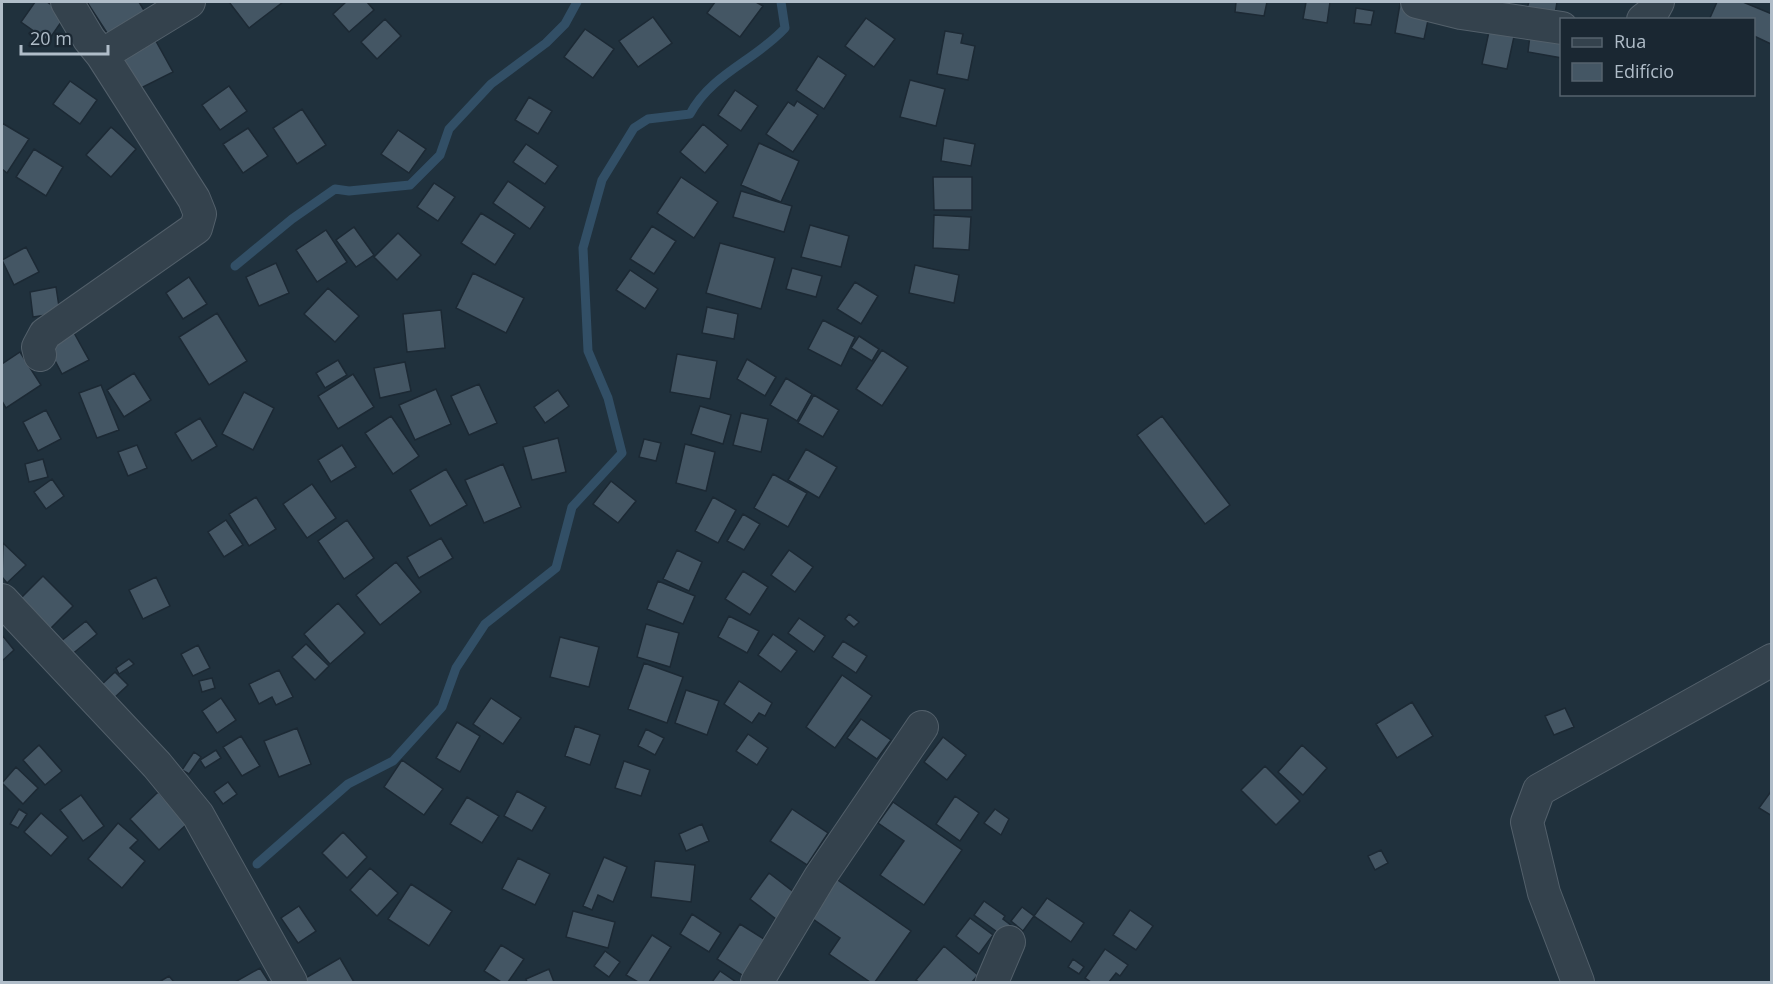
<svg xmlns="http://www.w3.org/2000/svg" width="1773" height="984" font-family="'Open Sans',sans-serif">
	<style>
		.lines { fill: none; stroke-linecap: round; stroke-linejoin: round }
		.stream { stroke: #324f66; stroke-width: 9 }
		.building { fill: #445664; stroke: #1c2934; stroke-width: 1.5 }
		.minor-casing { stroke: #53606b; stroke-width: 34 }
		.minor { stroke: #34424d; stroke-width: 32 }
	</style>
	<rect width="100%" height="100%" fill="#20313d"/>
	<g class="lines">
		<!-- stream -->
		<path class="stream" d="M 235,266 L 292,219 L 335,189 L 349,191 L 410,185 L 440,155 L 449,129 L 491,84 L 546,43 L 565,24 L 577,2
			M 257,864 L 348,784 L 393,761 L 442,707 L 456,668 L 485,624 L 556,568 L 572,507 L 622,453 L 608,398 L 588,351 L 583,248 L 602,180 L 634,128 L 648,119 L 690,114 C 711,74 756,60 785,28 L 781,2"/>
	</g>
	<!-- building -->
	<path class="building" d="M 35,2 L 47,2 L 66,15 L 48,41 L 21,22 Z
		M 87,2 L 139,2 L 145,12 L 109,36 Z
		M 229,2 L 283,2 L 249,28 Z
		M 346,2 L 367,2 L 374,10 L 349,32 L 333,14 Z
		M 715,2 L 756,2 L 763,6 L 740,37 L 707,13 Z
		M 1236,2 L 1267,2 L 1264,16 L 1235,12 Z
		M 1306,2 L 1330,2 L 1327,23 L 1303,19 Z
		M 1529,2 L 1557,2 L 1555,14 L 1527,8 Z
		M 1717,2 L 1743,2 L 1772,14 L 1771,44 L 1754,36 L 1754,20 L 1709,20 Z
		M 1400,4 L 1430,11 L 1424,39 L 1395,33 Z
		M 1356,8 L 1374,11 L 1371,25 L 1354,23 Z
		M 653,17 L 672,43 L 638,67 L 619,41 Z
		M 866,18 L 895,39 L 874,67 L 845,46 Z
		M 385,19 L 401,36 L 377,59 L 361,42 Z
		M 1490,27 L 1515,32 L 1507,69 L 1482,64 Z
		M 585,29 L 614,49 L 593,78 L 564,57 Z
		M 945,31 L 963,34 L 961,43 L 975,46 L 968,80 L 937,74 Z
		M 152,34 L 173,72 L 139,89 L 120,51 Z
		M 1530,35 L 1562,40 L 1562,58 L 1528,52 Z
		M 818,56 L 846,75 L 824,109 L 796,90 Z
		M 910,80 L 945,89 L 936,126 L 900,117 Z
		M 70,81 L 97,100 L 80,124 L 53,104 Z
		M 229,86 L 247,111 L 220,130 L 202,105 Z
		M 735,90 L 758,106 L 741,131 L 718,115 Z
		M 529,97 L 552,111 L 538,134 L 515,120 Z
		M 797,101 L 818,115 L 793,152 L 766,134 L 788,102 L 794,106 Z
		M 302,109 L 326,145 L 297,164 L 273,128 Z
		M 2,123 L 29,139 L 7,173 L 2,169 Z
		M 703,124 L 728,145 L 705,173 L 680,152 Z
		M 111,127 L 136,149 L 111,177 L 86,155 Z
		M 248,128 L 268,156 L 243,173 L 223,144 Z
		M 398,130 L 426,149 L 409,173 L 381,154 Z
		M 944,138 L 975,144 L 971,166 L 941,161 Z
		M 759,143 L 799,161 L 781,202 L 741,185 Z
		M 526,144 L 558,166 L 545,184 L 513,162 Z
		M 34,149 L 63,167 L 46,196 L 16,177 Z
		M 681,177 L 718,202 L 694,238 L 657,213 Z
		M 933,177 L 972,177 L 972,210 L 934,210 Z
		M 508,181 L 545,207 L 530,229 L 493,203 Z
		M 434,183 L 455,197 L 438,221 L 417,207 Z
		M 741,191 L 792,206 L 784,232 L 733,217 Z
		M 481,213 L 515,234 L 495,265 L 461,243 Z
		M 934,215 L 971,217 L 969,250 L 933,248 Z
		M 810,225 L 849,236 L 841,267 L 801,257 Z
		M 652,226 L 676,241 L 654,274 L 630,259 Z
		M 354,227 L 374,255 L 356,267 L 336,240 Z
		M 326,230 L 347,262 L 317,282 L 296,250 Z
		M 398,233 L 421,255 L 397,280 L 374,257 Z
		M 720,243 L 775,258 L 761,309 L 706,293 Z
		M 26,247 L 39,272 L 14,285 L 2,260 Z
		M 276,263 L 289,293 L 259,306 L 246,277 Z
		M 915,265 L 959,275 L 954,303 L 909,293 Z
		M 792,268 L 822,276 L 816,297 L 786,289 Z
		M 630,270 L 658,289 L 645,309 L 616,290 Z
		M 473,273 L 524,298 L 506,333 L 456,308 Z
		M 189,277 L 207,304 L 183,319 L 166,293 Z
		M 855,282 L 878,296 L 861,324 L 837,309 Z
		M 56,287 L 60,313 L 33,317 L 30,292 Z
		M 328,288 L 359,316 L 335,342 L 304,314 Z
		M 707,307 L 738,314 L 734,339 L 702,333 Z
		M 441,310 L 445,348 L 407,352 L 403,314 Z
		M 217,313 L 247,361 L 209,385 L 179,337 Z
		M 823,320 L 855,337 L 841,366 L 808,349 Z
		M 73,331 L 89,360 L 62,374 L 47,345 Z
		M 859,336 L 879,349 L 872,361 L 851,348 Z
		M 882,350 L 908,367 L 882,406 L 856,389 Z
		M 20,352 L 41,385 L 6,408 L 2,401 L 2,364 Z
		M 677,354 L 717,361 L 710,399 L 670,392 Z
		M 747,359 L 776,377 L 765,396 L 737,379 Z
		M 338,360 L 347,375 L 325,388 L 316,373 Z
		M 405,362 L 411,391 L 380,398 L 374,368 Z
		M 134,373 L 151,400 L 124,417 L 107,390 Z
		M 353,374 L 374,407 L 338,429 L 318,396 Z
		M 786,378 L 812,394 L 797,421 L 770,405 Z
		M 479,384 L 497,423 L 469,435 L 451,396 Z
		M 101,385 L 119,430 L 97,438 L 79,393 Z
		M 436,389 L 451,424 L 415,440 L 399,405 Z
		M 558,390 L 569,406 L 545,423 L 534,407 Z
		M 244,392 L 274,408 L 253,450 L 222,434 Z
		M 814,395 L 839,410 L 823,437 L 798,423 Z
		M 700,406 L 731,415 L 723,444 L 691,434 Z
		M 46,410 L 61,439 L 38,451 L 23,422 Z
		M 741,413 L 768,419 L 761,452 L 733,445 Z
		M 391,416 L 419,456 L 393,474 L 365,433 Z
		M 1162,416 L 1230,505 L 1205,524 L 1137,435 Z
		M 200,418 L 217,446 L 192,461 L 175,433 Z
		M 558,438 L 566,472 L 532,480 L 523,447 Z
		M 644,439 L 661,443 L 656,461 L 639,457 Z
		M 685,444 L 715,452 L 706,491 L 676,483 Z
		M 137,445 L 147,468 L 128,476 L 118,452 Z
		M 342,445 L 356,467 L 331,482 L 318,460 Z
		M 806,449 L 837,467 L 819,498 L 788,480 Z
		M 43,459 L 48,477 L 29,482 L 25,464 Z
		M 503,464 L 521,507 L 484,523 L 465,480 Z
		M 446,469 L 467,505 L 430,526 L 410,490 Z
		M 773,474 L 807,493 L 788,527 L 754,508 Z
		M 52,479 L 64,496 L 46,509 L 34,492 Z
		M 611,481 L 636,501 L 618,523 L 593,504 Z
		M 312,484 L 336,518 L 307,538 L 283,504 Z
		M 256,497 L 276,529 L 249,546 L 229,514 Z
		M 713,497 L 736,510 L 718,543 L 695,531 Z
		M 743,514 L 760,524 L 744,550 L 727,541 Z
		M 226,520 L 243,545 L 224,557 L 208,532 Z
		M 347,520 L 374,558 L 344,579 L 318,541 Z
		M 441,538 L 453,558 L 419,578 L 407,557 Z
		M 3,543 L 26,565 L 7,583 L 2,577 Z
		M 677,550 L 702,562 L 689,591 L 663,579 Z
		M 789,550 L 813,567 L 795,592 L 771,575 Z
		M 396,562 L 421,592 L 380,625 L 356,595 Z
		M 743,571 L 768,587 L 750,615 L 725,599 Z
		M 43,576 L 73,606 L 50,629 L 20,599 Z
		M 156,577 L 170,606 L 143,619 L 129,590 Z
		M 658,581 L 695,596 L 683,624 L 647,609 Z
		M 338,603 L 365,633 L 330,664 L 304,634 Z
		M 849,614 L 859,622 L 854,627 L 845,619 Z
		M 729,616 L 759,631 L 747,653 L 718,637 Z
		M 799,618 L 825,636 L 814,652 L 788,633 Z
		M 86,621 L 97,634 L 71,655 L 60,642 Z
		M 646,624 L 679,633 L 670,667 L 637,657 Z
		M 773,634 L 797,651 L 781,672 L 758,655 Z
		M 2,635 L 14,650 L 2,661 Z
		M 560,637 L 599,647 L 589,687 L 550,677 Z
		M 843,641 L 867,656 L 856,673 L 832,657 Z
		M 306,644 L 329,666 L 315,680 L 292,657 Z
		M 198,645 L 210,668 L 193,676 L 181,654 Z
		M 129,659 L 134,664 L 119,674 L 116,668 Z
		M 644,663 L 683,677 L 667,723 L 628,709 Z
		M 279,670 L 293,697 L 276,705 L 272,697 L 259,704 L 249,684 Z
		M 115,672 L 128,685 L 113,699 L 100,686 Z
		M 842,675 L 872,696 L 835,748 L 806,727 Z
		M 212,678 L 215,688 L 202,692 L 199,681 Z
		M 739,681 L 772,703 L 765,716 L 759,713 L 752,723 L 724,704 Z
		M 686,690 L 719,701 L 707,735 L 675,723 Z
		M 221,698 L 236,720 L 217,733 L 202,711 Z
		M 491,698 L 521,718 L 503,744 L 473,724 Z
		M 1412,702 L 1433,736 L 1397,758 L 1376,724 Z
		M 1565,708 L 1574,727 L 1554,735 L 1545,716 Z
		M 861,719 L 891,740 L 877,759 L 847,738 Z
		M 457,722 L 480,736 L 460,772 L 436,758 Z
		M 575,726 L 600,735 L 590,765 L 565,756 Z
		M 297,728 L 311,764 L 279,777 L 264,741 Z
		M 646,729 L 664,738 L 655,755 L 638,746 Z
		M 748,734 L 768,748 L 757,765 L 736,751 Z
		M 241,736 L 260,766 L 242,776 L 223,747 Z
		M 943,737 L 966,755 L 947,780 L 924,762 Z
		M 39,745 L 62,771 L 45,785 L 23,760 Z
		M 1302,745 L 1327,768 L 1303,795 L 1278,772 Z
		M 216,750 L 221,758 L 205,768 L 200,760 Z
		M 194,752 L 201,757 L 189,774 L 182,770 Z
		M 402,760 L 443,789 L 424,815 L 384,787 Z
		M 624,761 L 650,770 L 641,796 L 615,788 Z
		M 1265,766 L 1300,801 L 1276,825 L 1241,790 Z
		M 16,767 L 38,788 L 23,804 L 2,783 Z
		M 228,782 L 237,794 L 223,804 L 214,792 Z
		M 1772,790 L 1772,816 L 1759,808 Z
		M 517,791 L 546,807 L 532,831 L 504,816 Z
		M 158,792 L 187,824 L 159,850 L 130,819 Z
		M 81,795 L 104,826 L 83,841 L 60,810 Z
		M 955,796 L 979,813 L 960,841 L 936,824 Z
		M 467,797 L 499,816 L 482,843 L 450,824 Z
		M 893,802 L 962,850 L 924,905 L 880,875 L 904,841 L 878,823 Z
		M 19,809 L 27,814 L 18,828 L 10,824 Z
		M 792,809 L 828,833 L 807,865 L 770,841 Z
		M 995,809 L 1009,819 L 1001,835 L 984,823 Z
		M 41,813 L 68,837 L 51,856 L 24,832 Z
		M 118,823 L 138,840 L 130,848 L 145,861 L 122,888 L 88,859 Z
		M 702,824 L 709,841 L 686,851 L 679,834 Z
		M 343,832 L 367,857 L 347,878 L 322,853 Z
		M 1381,850 L 1388,863 L 1375,870 L 1368,856 Z
		M 604,857 L 627,867 L 613,902 L 598,895 L 592,910 L 583,906 Z
		M 518,858 L 550,874 L 535,905 L 502,889 Z
		M 655,861 L 695,865 L 691,902 L 651,897 Z
		M 370,868 L 398,893 L 377,916 L 350,890 Z
		M 769,873 L 795,893 L 776,919 L 750,899 Z
		M 829,874 L 911,931 L 875,982 L 870,982 L 829,954 L 840,938 L 803,912 Z
		M 411,884 L 452,911 L 429,946 L 388,919 Z
		M 1047,898 L 1084,923 L 1071,942 L 1034,916 Z
		M 984,901 L 1005,916 L 1003,919 L 1012,926 L 1004,937 L 974,915 Z
		M 299,906 L 316,931 L 298,943 L 281,918 Z
		M 1022,907 L 1034,916 L 1023,931 L 1011,921 Z
		M 1130,910 L 1153,926 L 1136,950 L 1113,935 Z
		M 573,911 L 615,922 L 608,948 L 566,937 Z
		M 692,914 L 721,933 L 709,952 L 680,934 Z
		M 970,918 L 993,935 L 979,954 L 956,936 Z
		M 740,924 L 770,943 L 748,979 L 717,959 Z
		M 652,935 L 671,947 L 649,982 L 638,982 L 626,975 Z
		M 501,945 L 524,959 L 508,982 L 501,982 L 484,971 Z
		M 944,946 L 978,975 L 972,982 L 919,982 L 916,980 Z
		M 1105,949 L 1128,965 L 1120,976 L 1116,973 L 1109,982 L 1091,982 L 1085,978 Z
		M 605,951 L 620,962 L 609,977 L 594,966 Z
		M 340,958 L 354,982 L 304,982 L 302,980 Z
		M 1073,959 L 1084,967 L 1079,974 L 1068,967 Z
		M 260,968 L 269,982 L 235,982 Z
		M 549,969 L 554,982 L 527,982 L 526,979 Z
		M 720,971 L 736,982 L 712,982 Z
		M 169,976 L 174,982 L 159,982 Z"/>
	<g class="lines">
		<defs>
			<path id="minor" d="M 67,2 L 89,39 L 102,55 L 189,2
				M 1417,2 L 1461,13 L 1562,28
				M 1643,20 L 1652,13 L 1658,2
				M 40,355 L 38,347 L 45,334 L 196,228 L 200,214 L 194,199 L 102,55
				M 2,600 L 157,765 L 198,815 L 291,982
				M 757,982 L 820,877 L 922,727
				M 992,982 L 1009,942
				M 1578,982 L 1544,893 L 1527,822 L 1539,790 L 1772,660"/>
		</defs>
		<!-- minor casing -->
		<use href="#minor" class="minor-casing"/>
		<!-- minor -->
		<use href="#minor" class="minor"/>
	</g>
	<!-- border -->
	<rect width="1773" height="984" fill="none" stroke="#b0bdc9" stroke-width="6"/>
	<!-- legend -->
	<rect x="1560" y="18" width="195" height="78" fill="#1a2732" stroke="#56636e" stroke-width="1.5"/>
	<rect x="1572" y="38" width="30" height="9" fill="#34424d" stroke="#56636e" stroke-width="1.5"/>
	<text x="1614" y="48" font-size="18" fill="#b0bdc9">Rua</text>
	<rect x="1572" y="63" width="30" height="18" fill="#445664" stroke="#56636e" stroke-width="1.5"/>
	<text x="1614" y="78" font-size="18" fill="#b0bdc9">Edifício</text>
	<!-- scale -->
	<path d="M21 45v9h87v-9" fill="none" stroke="#b0bdc9" stroke-width="3"/>
	<text x="30" y="45" font-size="18" fill="#b0bdc9" stroke="#1a2732" stroke-width="4.5" paint-order="stroke">20 m</text>
</svg>
